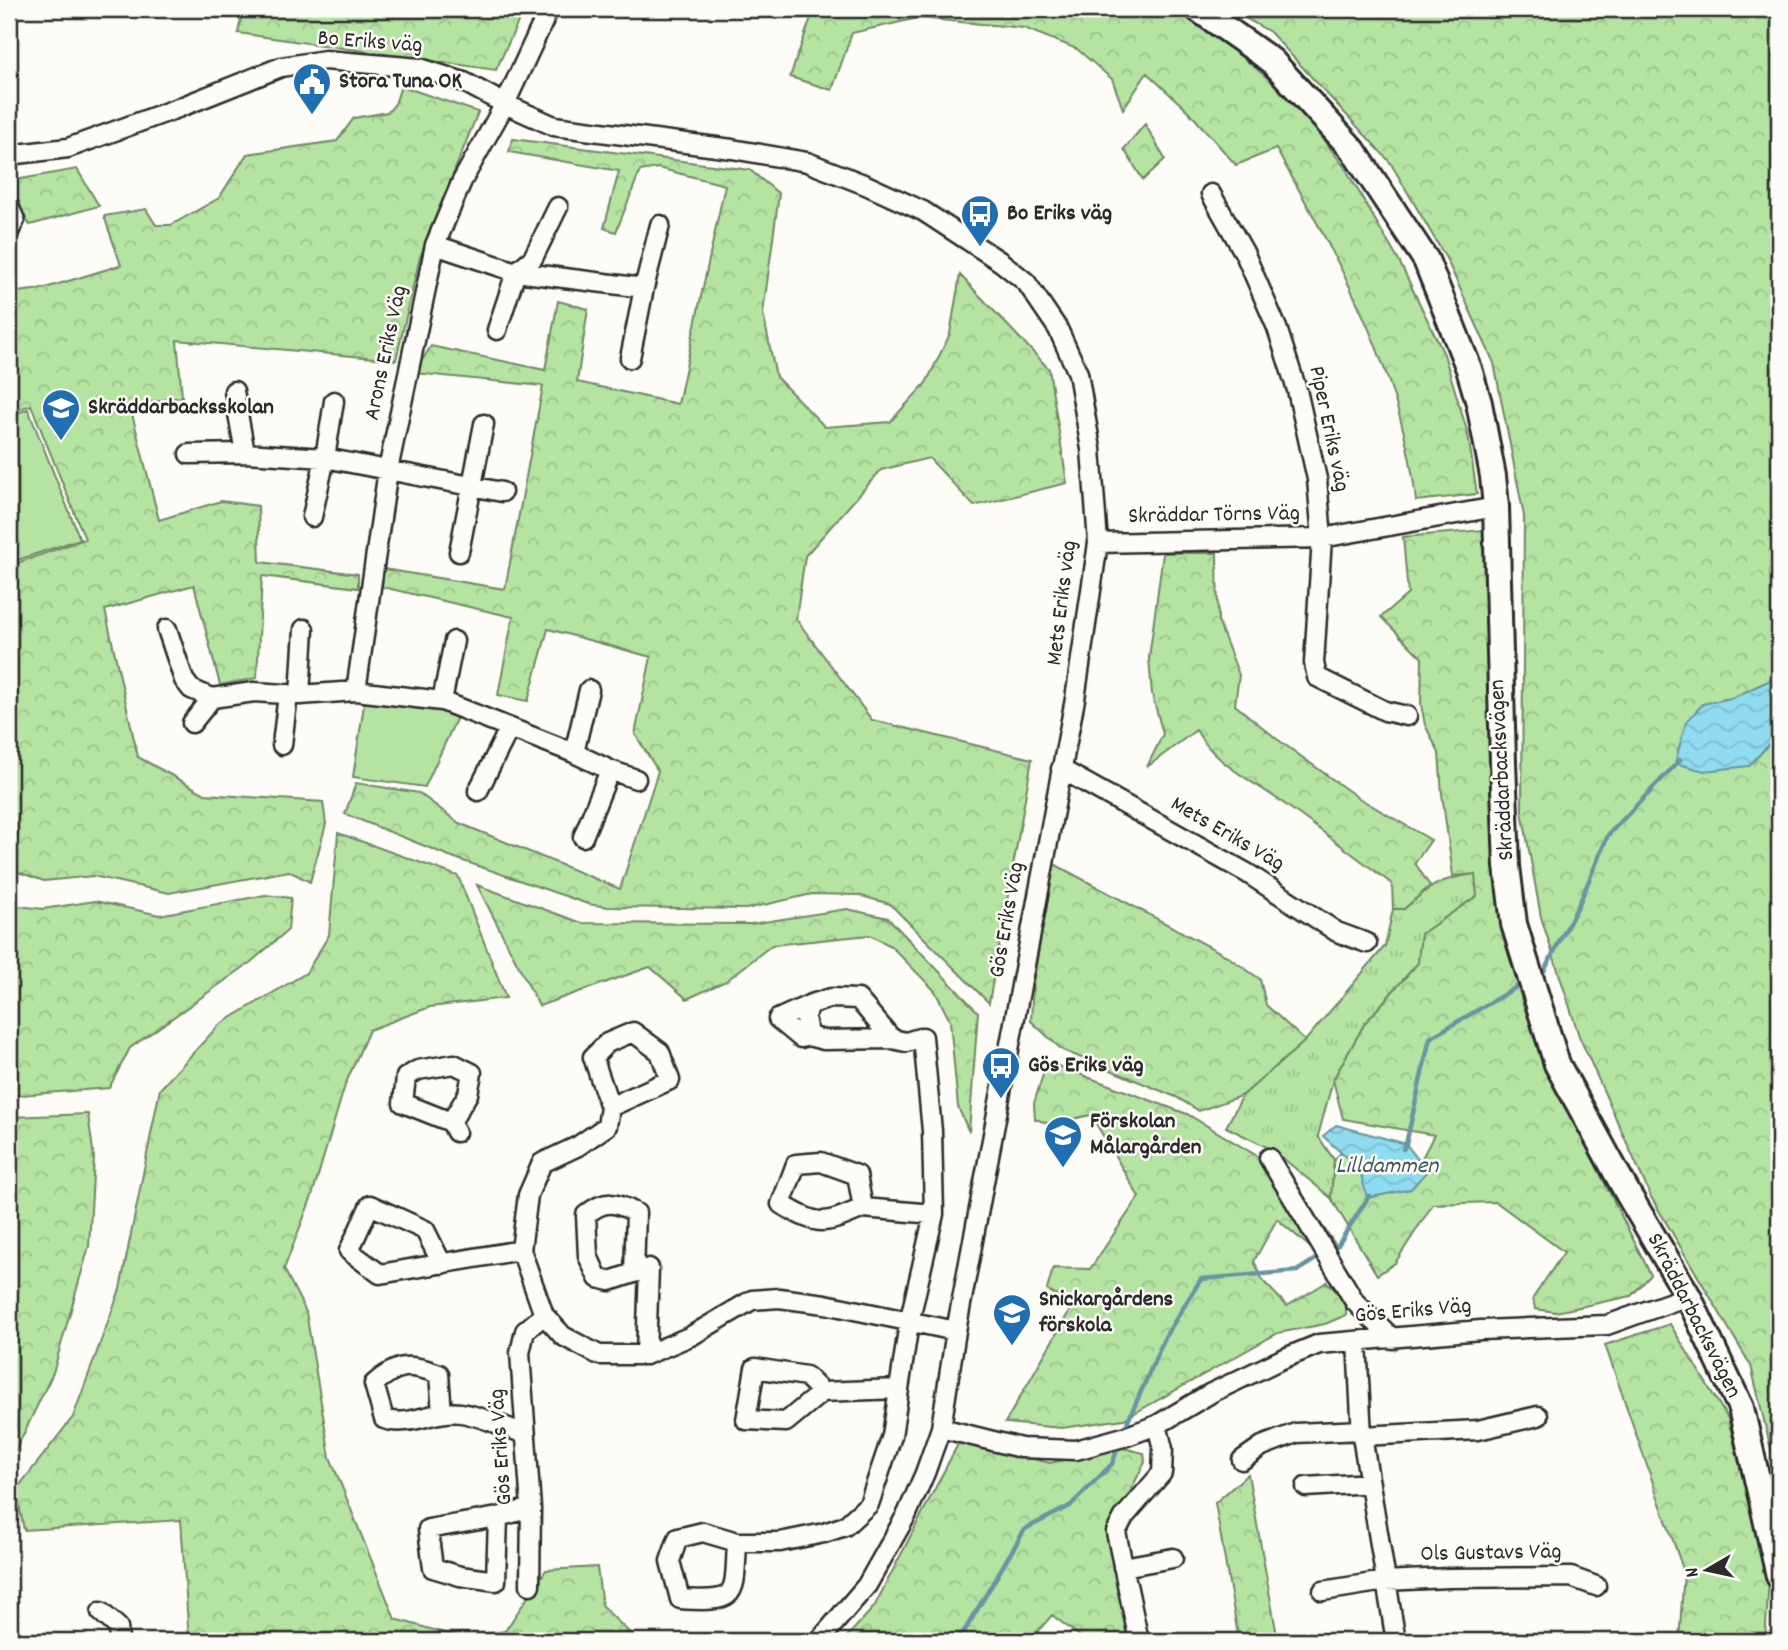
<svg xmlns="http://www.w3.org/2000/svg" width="1788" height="1650" font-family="Dekko,sans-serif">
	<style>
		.grass { fill: url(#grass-tufts); stroke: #708766; stroke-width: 2 }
		.forest { fill: url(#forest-crowns); stroke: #708766; stroke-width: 2 }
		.park { fill: #b4e3a2; stroke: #708766; stroke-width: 2 }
		.water { fill: url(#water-waves); stroke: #6795a1; stroke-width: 2 }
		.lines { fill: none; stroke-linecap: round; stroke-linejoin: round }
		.stream { stroke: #6795a1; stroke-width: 4.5 }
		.street-casing { stroke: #2b2b2b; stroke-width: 23 }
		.secondary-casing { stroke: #2b2b2b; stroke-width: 30 }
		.street { stroke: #fdfcf7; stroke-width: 18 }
		.secondary { stroke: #fdfcf7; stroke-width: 24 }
		.labels { text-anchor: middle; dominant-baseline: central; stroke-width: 5; stroke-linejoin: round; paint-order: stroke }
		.street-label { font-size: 23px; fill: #2b2b2b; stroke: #fdfcf7 }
		.poi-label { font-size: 23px; font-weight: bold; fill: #2b2b2b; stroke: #fdfcf7; text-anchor: start }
		.water-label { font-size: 24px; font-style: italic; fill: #44575c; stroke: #fdfcf7 }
	</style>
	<defs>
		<pattern id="grass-tufts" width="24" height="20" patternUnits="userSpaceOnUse" patternTransform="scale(1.75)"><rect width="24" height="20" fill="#b4e3a2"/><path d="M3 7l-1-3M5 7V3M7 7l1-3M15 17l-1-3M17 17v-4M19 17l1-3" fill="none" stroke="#9bc38c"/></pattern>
		<pattern id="forest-crowns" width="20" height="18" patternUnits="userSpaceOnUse" patternTransform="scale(1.75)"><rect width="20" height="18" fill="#b4e3a2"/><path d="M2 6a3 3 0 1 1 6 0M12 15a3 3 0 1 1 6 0" fill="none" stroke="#9bc38c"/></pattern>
		<pattern id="water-waves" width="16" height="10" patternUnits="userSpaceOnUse" patternTransform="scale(1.75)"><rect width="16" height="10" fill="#8fdbef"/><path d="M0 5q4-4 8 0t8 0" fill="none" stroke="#7cbccd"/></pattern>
	</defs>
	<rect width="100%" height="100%" fill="#fdfcf7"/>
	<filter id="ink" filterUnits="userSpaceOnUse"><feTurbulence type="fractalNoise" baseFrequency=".0143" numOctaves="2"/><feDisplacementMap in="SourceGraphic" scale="14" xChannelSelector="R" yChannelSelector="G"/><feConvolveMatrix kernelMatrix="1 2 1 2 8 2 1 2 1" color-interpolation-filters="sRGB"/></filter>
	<g filter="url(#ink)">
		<!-- grass -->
		<path class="grass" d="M 1476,874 L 1477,896 L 1421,934 L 1418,963 L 1365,1023 L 1333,1080 L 1318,1136 L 1334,1160 L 1331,1198 L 1273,1150 L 1226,1127 L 1243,1095 L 1305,1041 L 1385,946 L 1393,909 L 1404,909 C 1430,886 1440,878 1476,874 Z"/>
		<!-- forest -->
		<path class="forest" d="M 243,9 L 524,9 L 496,70 L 238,33 Z
			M 814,9 L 1171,9 L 1211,31 L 1288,95 L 1344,166 L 1400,263 L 1444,354 L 1468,434 L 1477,494 L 1416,501 C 1403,374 1338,259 1276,149 L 1236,165 L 1189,112 L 1147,73 L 1123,109 L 1112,79 L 1077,49 L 1024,28 L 918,18 L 852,33 L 832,90 L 790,77 Z
			M 1229,9 L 1779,9 L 1779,676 L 1732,698 L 1703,704 L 1749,766 L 1779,733 L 1779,1483 L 1751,1366 L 1651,1197 L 1579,1036 L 1541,917 L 1522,811 L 1524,516 L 1494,363 L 1447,260 L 1390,162 L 1270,32 Z
			M 401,86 L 478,112 L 420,257 L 396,360 L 177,340 L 182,397 L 130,406 L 159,520 L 221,501 L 258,506 L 260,562 L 358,574 L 358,588 L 262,576 L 257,678 L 220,685 L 194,585 L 105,610 L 138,757 L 205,794 L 323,802 L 326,824 L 310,882 L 289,871 L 169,893 L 93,876 L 44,881 L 9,869 L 9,566 L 85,539 L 31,405 L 9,413 L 9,293 L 42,289 L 121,265 L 104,216 L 146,209 L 156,225 L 171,225 L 219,198 L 247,154 L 337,141 L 354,118 L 388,112 L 395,104 Z
			M 1145,124 L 1165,159 L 1143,180 L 1124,149 Z
			M 513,139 L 750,170 L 779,194 L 763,313 L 776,377 L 825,427 L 890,422 L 926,383 L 950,334 L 960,275 L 1049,369 L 1067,483 L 974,506 L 929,458 L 881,470 L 805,556 L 796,619 L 872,720 L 1032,759 L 989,1003 L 890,904 L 858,895 L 812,894 L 746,909 L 608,907 L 588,904 L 452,857 L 345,814 L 356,783 L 419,793 L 459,823 L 620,889 L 658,771 L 635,734 L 651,657 L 548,629 L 528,701 L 498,695 L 513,617 L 382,587 L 383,569 L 505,589 L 543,386 L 414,373 L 431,346 L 545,370 L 558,301 L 588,309 L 577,382 L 678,404 L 725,185 L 658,168 L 640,171 L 616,232 L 604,228 L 619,171 L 509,152 Z
			M 77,169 L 99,206 L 30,225 L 9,197 L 9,181 Z
			M 1484,530 L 1488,586 L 1490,780 L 1504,925 L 1522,1002 L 1546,1066 L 1651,1275 L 1631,1296 L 1556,1312 L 1535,1309 L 1533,1298 L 1564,1252 L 1496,1202 L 1433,1204 L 1395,1263 L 1377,1275 L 1331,1198 L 1334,1160 L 1345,1149 L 1411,1179 L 1434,1135 L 1343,1119 L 1333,1080 L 1365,1023 L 1418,963 L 1421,934 L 1477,896 L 1475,874 L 1453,876 L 1442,794 L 1439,753 L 1425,725 L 1421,704 L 1422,658 L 1381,617 L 1408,594 L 1403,537 Z
			M 1163,553 L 1217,553 L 1218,621 L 1239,675 L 1235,705 L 1277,739 L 1357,797 L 1431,840 L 1415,863 L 1430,886 L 1404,909 L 1393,909 L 1392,884 C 1356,857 1320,829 1283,803 C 1250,779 1217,766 1196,730 L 1147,767 L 1163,734 L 1152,694 L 1149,658 Z
			M 338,833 L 458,876 L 506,998 L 430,1007 L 369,1030 L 345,1085 L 312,1196 L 284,1269 L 306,1312 L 330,1457 L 395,1619 L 462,1638 L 505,1631 L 546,1570 L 597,1567 L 602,1606 L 638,1641 L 189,1641 L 181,1520 L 24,1530 L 16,1490 L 73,1417 L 120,1289 L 160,1089 L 219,1025 L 306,973 L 329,935 Z
			M 1054,864 L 1227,956 L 1260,979 L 1266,1005 L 1305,1041 L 1243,1095 L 1199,1111 L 1176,1097 L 1062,1050 L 1031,1021 L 1033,983 Z
			M 477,885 L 582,923 L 751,924 L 847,909 L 888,918 L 978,1012 L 969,1132 L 958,1107 L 950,1021 L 935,991 L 891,946 L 870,935 L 772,945 L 726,981 L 687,999 L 650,967 L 539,1006 Z
			M 265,895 L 291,898 L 288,930 L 251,962 L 130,1048 L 109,1088 L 9,1096 L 9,902 L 19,906 L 43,909 L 95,901 L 159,915 Z
			M 1047,1062 L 1187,1114 L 1284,1172 L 1335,1244 L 1317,1253 L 1277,1219 L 1254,1261 L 1263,1281 L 1287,1306 L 1327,1282 L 1346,1301 L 1346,1315 L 1325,1324 L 1278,1333 L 1124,1419 L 1062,1428 L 1005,1423 L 1073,1305 L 1047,1290 L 1053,1268 L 1090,1269 L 1139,1197 L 1091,1115 L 1050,1124 L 1035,1119 L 1034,1103 Z
			M 88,1114 L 94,1158 L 89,1246 L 53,1373 L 11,1460 L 9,1461 L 9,1117 Z
			M 1670,1324 L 1728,1419 L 1769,1579 L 1765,1641 L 1679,1641 L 1684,1572 L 1605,1345 Z
			M 959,1442 L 1050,1463 L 1123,1448 L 1144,1453 L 1145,1462 L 1111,1529 L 1132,1641 L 1086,1641 L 1052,1615 L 1030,1641 L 843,1641 L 874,1607 Z
			M 1248,1474 L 1278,1641 L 1239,1641 L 1215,1503 Z"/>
		<!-- park -->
		<path class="park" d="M 28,409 L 80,539 L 9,563 L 9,416 Z
			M 365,698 L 428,707 L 457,717 L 425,787 L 353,777 Z"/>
		<!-- water -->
		<path class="water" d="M 1779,676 L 1779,733 L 1749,766 L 1704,771 L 1675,763 L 1686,722 L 1703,704 L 1732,698 Z
			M 1336,1125 L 1406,1144 L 1427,1171 L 1411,1189 L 1367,1198 L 1360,1170 L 1323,1136 Z"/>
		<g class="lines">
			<!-- stream -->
			<path class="stream" d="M 1544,971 L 1579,904 L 1608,835 L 1680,760
				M 1403,1149 L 1406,1144 L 1430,1038 L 1520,985
				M 1330,1250 L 1338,1245 L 1369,1196
				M 1124,1430 L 1165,1337 L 1201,1279 L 1297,1271 L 1322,1255
				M 956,1641 L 965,1630 L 1025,1529 L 1070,1506 L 1112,1464 L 1119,1445"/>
			<defs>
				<path id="street" d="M 9,155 L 68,148 L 178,108 L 281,67 L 325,60 L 420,68 L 464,82 L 505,104 L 554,126 L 732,149 L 807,162 L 866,185 L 923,211 L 1001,262 L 1026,282 L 1058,329 L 1078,373 L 1091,449 L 1098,543 L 1075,699 L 956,1331 L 941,1428 L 925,1473 L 907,1514 L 867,1585 L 819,1641
					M 1211,194 L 1245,254 L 1277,328 L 1297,390 L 1317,479 L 1322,538 L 1314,663 L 1317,677 L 1385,711 L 1407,716
					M 9,206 L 15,220 L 9,232
					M 435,245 L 516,272 L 644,288 L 660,225
					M 497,330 L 516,272 L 533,258 L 558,207
					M 630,358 L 644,288
					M 234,391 L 245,453 L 325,458 L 502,492
					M 189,454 L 245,453
					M 312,517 L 325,458 L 334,401
					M 1098,543 L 1322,538 L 1496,507
					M 459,552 L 484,424
					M 167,629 L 184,680 L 191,689 L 212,698 L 254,692 L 300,695 L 356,691 L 442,701 L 574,753 L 610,770 L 636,779
					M 356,691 L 388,470 L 435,245 L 462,181 L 505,104 L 549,9
					M 300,695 L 304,629
					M 442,701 L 454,641
					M 192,723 L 212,698
					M 282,745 L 288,694
					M 574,753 L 589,690
					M 1061,769 L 1247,873 L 1337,932 L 1367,943
					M 478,791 L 509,729
					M 583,837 L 610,770
					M 808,1036 L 801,1038 L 778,1019 L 811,1004
					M 610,1107 L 593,1057 L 607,1043 L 633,1032 L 660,1052 L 670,1080 L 610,1107 L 607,1126 L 578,1146 L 542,1163 L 528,1195 L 521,1250 L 544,1315 L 563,1336 L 599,1355 L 646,1355 L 691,1336 L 752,1300 L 779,1298 L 825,1304 L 956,1331
					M 451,1122 L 468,1094 L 472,1073 L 454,1064 L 418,1070 L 406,1077 L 403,1103 L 451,1122 L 456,1132
					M 1269,1158 L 1355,1302 L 1393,1339
					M 863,1208 C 823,1225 820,1227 781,1204 L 796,1164 L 821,1162 L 857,1175 L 863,1208 L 934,1214
					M 442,1264 L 425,1230 L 370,1205 L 349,1251 L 380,1274 L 521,1250
					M 634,1273 L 636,1213 C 616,1202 605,1199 586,1215 L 588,1256 L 598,1278 L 610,1281 L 649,1268 L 646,1355
					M 1357,1342 L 1362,1436 L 1396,1641
					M 822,1392 L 786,1422 L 746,1420 L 755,1368 L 806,1376 L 822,1392 L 898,1389
					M 442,1413 L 439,1374 C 410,1363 398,1363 374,1384 L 384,1419 C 409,1428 435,1409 461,1413 C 482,1416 504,1427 525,1434
					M 941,1428 L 1021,1448 L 1076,1450 L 1127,1436 L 1157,1425 L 1211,1393 L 1280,1360 L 1319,1344 L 1481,1330 L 1607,1325 L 1688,1296
					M 1362,1436 L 1478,1430 L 1538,1416
					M 1242,1460 L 1262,1446 L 1296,1433 L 1362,1430
					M 1306,1487 L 1370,1483
					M 498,1517 L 496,1581 L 460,1576 L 433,1568 L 428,1529 L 498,1517 L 531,1508
					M 737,1542 C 734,1596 740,1603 680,1599 L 670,1561 L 678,1538 L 703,1532 L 737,1542 L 780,1542 L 824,1533 L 845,1526 L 869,1504 L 892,1436 L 909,1323 L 934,1214 L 932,1131 L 923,1037 L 906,1042 L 892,1039 L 858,999 L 831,998 L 811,1004 L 805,1015 L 808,1036 L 824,1040 L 892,1039
					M 1123,1567 L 1173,1558
					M 530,1585 L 531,1508 L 520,1353 L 525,1331 L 544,1315
					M 1323,1591 L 1385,1581 L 1448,1578 L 1571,1577 L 1596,1586
					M 101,1612 L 118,1627 L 119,1641
					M 1139,1641 L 1116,1532 L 1124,1517 L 1162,1473 L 1163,1449 L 1157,1425"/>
				<path id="secondary" d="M 1198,9 L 1272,61 L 1353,150 L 1426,260 L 1469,369 L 1479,403 L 1493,476 L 1496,507 L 1503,762 L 1507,866 L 1514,924 L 1557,1064 L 1628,1194 L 1688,1296 L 1741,1408 L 1779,1576"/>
			</defs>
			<!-- street casing -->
			<use href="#street" class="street-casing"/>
			<!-- secondary casing -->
			<use href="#secondary" class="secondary-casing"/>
			<!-- street -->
			<use href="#street" class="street"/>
			<!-- secondary -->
			<use href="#secondary" class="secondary"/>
		</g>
	</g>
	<!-- icons -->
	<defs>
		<symbol id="civic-pin" viewBox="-11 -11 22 30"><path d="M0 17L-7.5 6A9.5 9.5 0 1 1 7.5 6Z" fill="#1f6fb2" stroke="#fdfcf7"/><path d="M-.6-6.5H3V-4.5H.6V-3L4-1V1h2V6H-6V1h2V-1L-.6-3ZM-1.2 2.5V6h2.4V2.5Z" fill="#fff"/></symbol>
		<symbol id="bus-pin" viewBox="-11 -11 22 30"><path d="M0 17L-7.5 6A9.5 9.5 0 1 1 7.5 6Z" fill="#1f6fb2" stroke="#fdfcf7"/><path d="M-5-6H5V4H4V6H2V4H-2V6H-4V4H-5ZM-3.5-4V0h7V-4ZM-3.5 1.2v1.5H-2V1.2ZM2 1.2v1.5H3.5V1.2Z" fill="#fff"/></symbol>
		<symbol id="school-pin" viewBox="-11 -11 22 30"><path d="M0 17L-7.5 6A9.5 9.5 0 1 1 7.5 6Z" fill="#1f6fb2" stroke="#fdfcf7"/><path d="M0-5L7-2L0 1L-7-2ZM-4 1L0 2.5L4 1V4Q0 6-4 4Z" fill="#fff"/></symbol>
	</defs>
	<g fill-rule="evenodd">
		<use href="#civic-pin" x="290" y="60" width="44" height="60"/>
		<use href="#bus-pin" x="958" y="192" width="44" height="60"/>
		<use href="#school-pin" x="39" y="386" width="44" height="60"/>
		<use href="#bus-pin" x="979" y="1044" width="44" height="60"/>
		<use href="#school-pin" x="1041" y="1113" width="44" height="60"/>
		<use href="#school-pin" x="990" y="1291" width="44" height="60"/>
	</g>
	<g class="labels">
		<!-- street labels -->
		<g class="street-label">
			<text transform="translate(370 43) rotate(4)">Bo Eriks väg</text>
			<text transform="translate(387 353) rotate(-78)">Arons Eriks Väg</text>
			<text transform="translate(1328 429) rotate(78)">Piper Eriks väg</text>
			<text transform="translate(1214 516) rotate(-1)">Skräddar Törns Väg</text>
			<text transform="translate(1063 603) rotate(-83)">Mets Eriks väg</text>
			<text transform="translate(1503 770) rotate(-93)">Skräddarbacksvägen</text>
			<text transform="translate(1227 835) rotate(30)">Mets Eriks Väg</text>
			<text transform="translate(1008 920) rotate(-80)">Gös Eriks Väg</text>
			<text transform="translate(1413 1312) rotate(-5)">Gös Eriks Väg</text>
			<text transform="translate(1693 1316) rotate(63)">Skräddarbacksvägen</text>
			<text transform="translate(502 1447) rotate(-94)">Gös Eriks Väg</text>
			<text transform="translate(1491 1554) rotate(-1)">Ols Gustavs Väg</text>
		</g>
		<!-- poi labels -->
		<g class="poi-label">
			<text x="339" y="82">Stora Tuna OK</text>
			<text x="1007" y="214">Bo Eriks väg</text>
			<text x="88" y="408">Skräddarbacksskolan</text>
			<text x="1028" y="1066">Gös Eriks väg</text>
			<text x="1090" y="1122">Förskolan<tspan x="1090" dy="26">Målargården</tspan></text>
			<text x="1039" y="1300">Snickargårdens<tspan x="1039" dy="26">förskola</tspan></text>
		</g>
		<!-- water labels -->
		<g class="water-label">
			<text x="1387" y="1167">Lilldammen</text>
		</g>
	</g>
	<!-- margin -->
	<rect width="1788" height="1650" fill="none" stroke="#fdfcf7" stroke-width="35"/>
	<rect x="18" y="18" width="1753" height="1615" fill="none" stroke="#2b2b2b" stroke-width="2.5" filter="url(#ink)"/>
	<!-- north arrow -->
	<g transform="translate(1707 1570) rotate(261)" stroke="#fdfcf7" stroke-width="5" paint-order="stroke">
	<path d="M0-5L12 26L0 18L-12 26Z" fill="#2b2b2b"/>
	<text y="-10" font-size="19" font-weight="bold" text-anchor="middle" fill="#2b2b2b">N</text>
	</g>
</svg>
